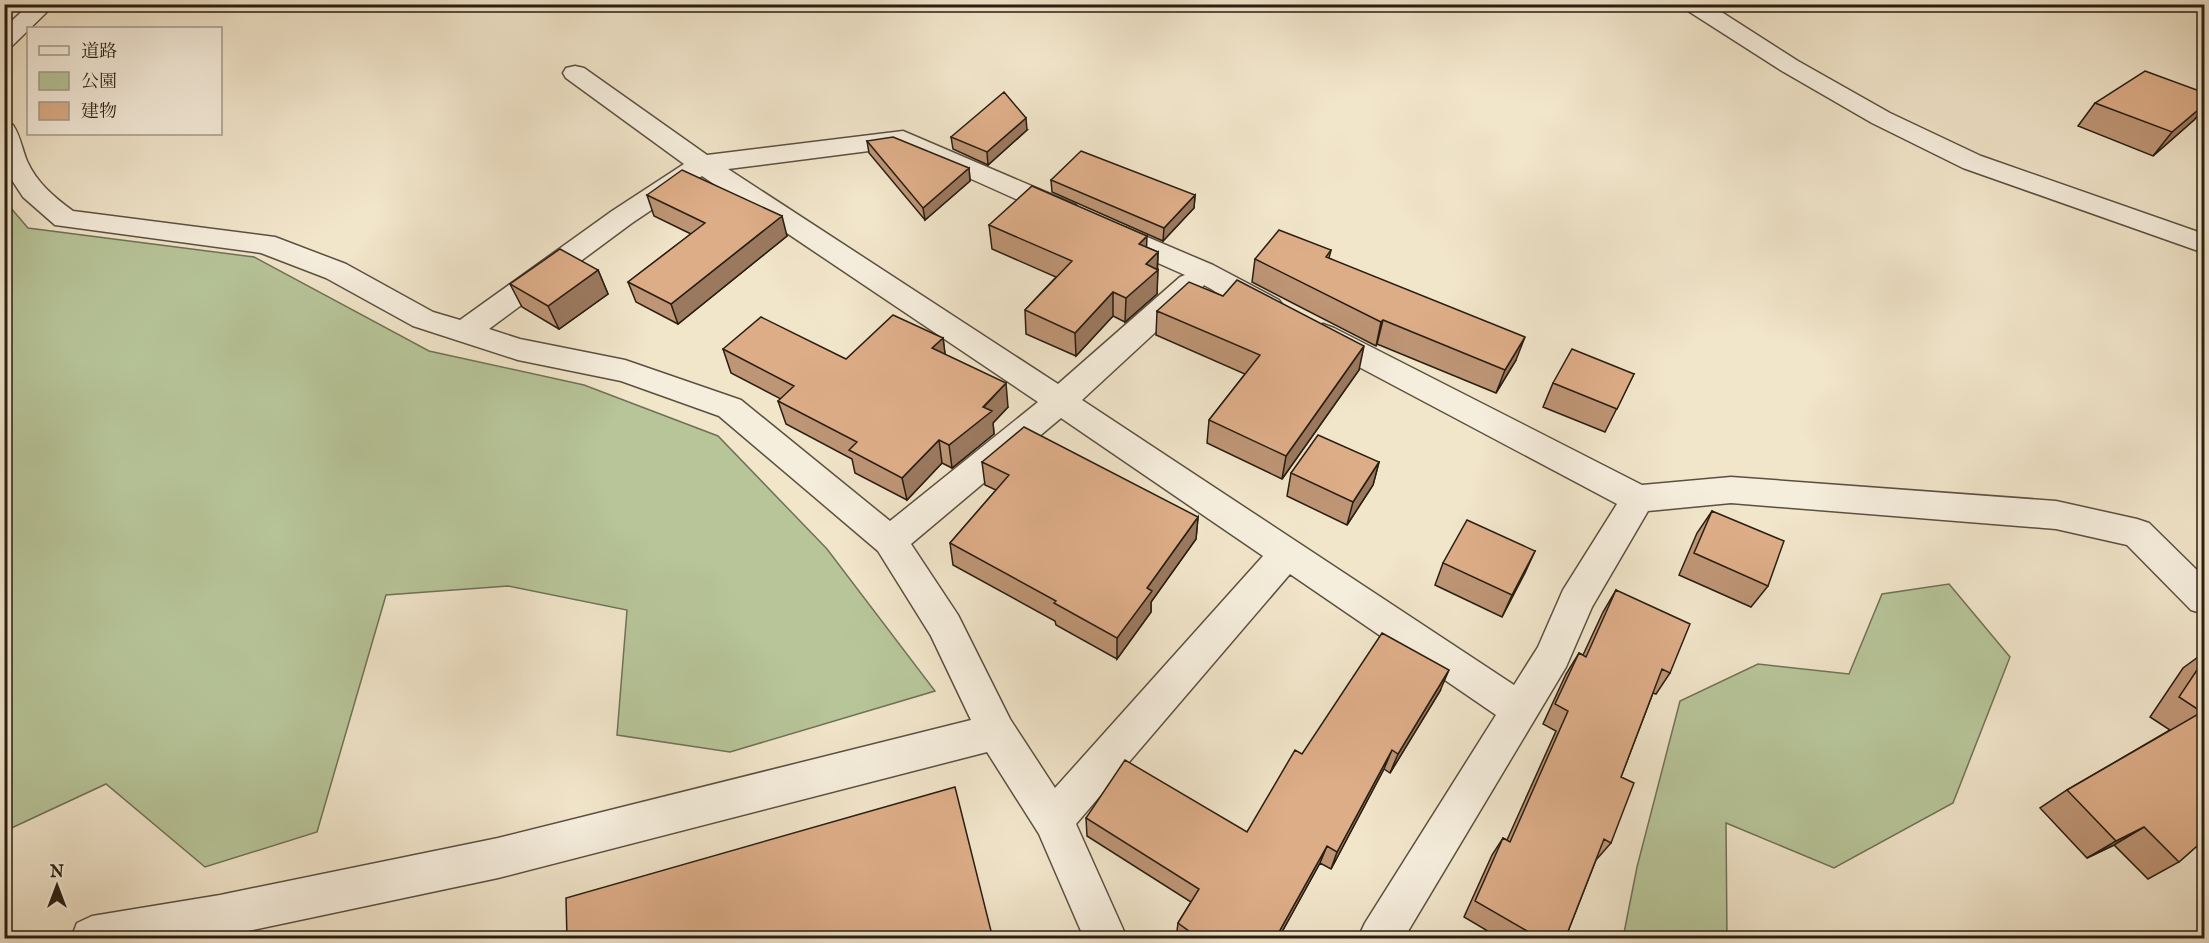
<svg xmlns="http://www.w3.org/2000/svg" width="2209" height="943" font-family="'IM FELL English','Noto Serif JP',serif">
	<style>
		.green { fill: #b7c599; stroke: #707256; stroke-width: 1.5 }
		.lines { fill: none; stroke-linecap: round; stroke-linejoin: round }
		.minor-casing { stroke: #5b5040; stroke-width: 3 }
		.minor { fill: #f6eedd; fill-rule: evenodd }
		.wall { fill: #be9575; stroke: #291e12; stroke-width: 1.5 }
		.shaded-wall { fill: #9b795f; stroke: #291e12; stroke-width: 1.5 }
		.building { fill: #ddad88; stroke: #291e12; stroke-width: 1.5 }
	</style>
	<rect width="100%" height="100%" fill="#f1e5ca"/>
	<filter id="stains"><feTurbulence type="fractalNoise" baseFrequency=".00333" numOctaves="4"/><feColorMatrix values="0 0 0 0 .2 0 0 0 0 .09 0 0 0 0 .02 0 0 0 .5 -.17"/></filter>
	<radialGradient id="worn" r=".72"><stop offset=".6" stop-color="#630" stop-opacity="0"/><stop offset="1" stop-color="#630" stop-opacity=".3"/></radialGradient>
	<!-- green -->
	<path class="green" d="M 4,200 L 28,228 L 254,257 L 429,351 L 584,385 L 718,436 L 827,549 L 935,691 L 730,752 L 617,735 L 627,610 L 508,586 L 386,595 L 317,832 L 205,867 L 106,784 L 5,831 Z
		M 1949,584 L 2010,657 L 1953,803 L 1834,868 L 1726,823 L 1727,938 L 1623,938 L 1637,867 L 1680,701 L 1758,664 L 1849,674 L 1882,594 Z"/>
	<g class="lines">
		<defs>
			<path id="minor" d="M 30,4 L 55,4 L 12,46 L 4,48 L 4,28 Z
				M 1682,4 L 1709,4 L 1798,61 L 1890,113 L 1981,156 L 2204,234 L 2204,253 L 1963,168 L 1872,123 L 1782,71 L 1685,9 Z
				M 575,66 L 584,68 L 707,155 L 903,131 L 1076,205 L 1080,211 L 1076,217 L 1066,220 L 1056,217 L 900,147 L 728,169 L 1058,384 L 1180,277 L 1185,275 L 1106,240 L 1102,234 L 1106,228 L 1116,225 L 1126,228 L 1213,265 L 1279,300 L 1284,307 L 1279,314 C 1255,321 1225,296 1204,285 L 1200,291 L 1082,400 L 1514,685 L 1538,647 L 1563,590 L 1617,504 L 1312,342 L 1308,335 L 1312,328 L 1323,324 L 1334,328 L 1642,485 L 1731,477 L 2056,501 L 2137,519 L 2149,523 L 2204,577 L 2204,614 L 2191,610 L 2127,545 L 2056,529 L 1731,503 L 1648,511 L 1592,607 L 1566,667 L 1404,938 L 1358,938 L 1365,923 L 1496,715 L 1290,574 L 1076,824 L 1127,938 L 1084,938 L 1039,834 L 987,752 L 498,878 L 220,937 L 71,938 L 77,923 L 92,916 L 220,895 L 498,838 L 971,720 L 931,636 L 878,551 L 719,416 L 621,381 L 518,360 L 413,326 L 326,278 L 261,253 L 55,225 L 23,197 L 6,171 L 4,122 L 13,125 C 20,135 22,149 27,161 C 37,183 54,197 73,211 L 275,237 L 346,264 L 433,312 L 460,320 L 612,211 L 684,164 L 566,78 L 563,73 L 566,68 ZM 702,176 L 1038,402 L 890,521 L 741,400 L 625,360 L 520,339 L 489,329 L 632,223 ZM 1061,418 L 1263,556 L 1055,788 L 1010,719 L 958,615 L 911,544 Z"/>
		</defs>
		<!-- minor casing -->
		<use href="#minor" class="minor-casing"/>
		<!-- minor -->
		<use href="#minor" class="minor"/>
	</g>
	<!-- wall -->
	<path class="wall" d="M 2205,93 L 2205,107 L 2194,120 L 2153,156 L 2078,126 L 2095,103 Z
		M 1027,130 L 988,165 L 953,149 L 951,137 Z
		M 867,141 L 969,168 L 970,181 L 925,220 L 869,153 Z
		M 1051,180 L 1195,195 L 1194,208 L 1163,241 L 1052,192 Z
		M 647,195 L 787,236 L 678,324 L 636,302 L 628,282 L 691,234 L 654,216 Z
		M 989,225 L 1146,247 L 1158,252 L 1157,294 L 1125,322 L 1113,316 L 1076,356 L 1026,334 L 1025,310 L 1056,277 L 992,249 Z
		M 1331,250 L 1329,258 L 1516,360 L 1496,393 L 1377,344 L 1376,346 L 1252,282 L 1255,259 Z
		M 598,270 L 608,294 L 559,329 L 522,307 L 510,284 Z
		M 1157,311 L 1359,370 L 1282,479 L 1207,443 L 1209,420 L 1245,374 L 1156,335 Z
		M 943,338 L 945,355 L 1008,407 L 993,423 L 994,434 L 952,468 L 942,463 L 907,500 L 855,473 L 852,459 L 786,424 L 778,401 L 781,399 L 731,373 L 723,349 L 846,359 Z
		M 1634,374 L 1605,432 L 1543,407 L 1553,383 Z
		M 982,462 L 1198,517 L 1196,539 L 1151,602 L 1151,612 L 1117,659 L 1056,625 L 1055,621 L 953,565 L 950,543 L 996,490 L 985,485 Z
		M 1379,462 L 1373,485 L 1347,525 L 1287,496 L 1291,473 Z
		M 1712,511 L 1768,586 L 1751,607 L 1679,575 L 1697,533 Z
		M 1535,551 L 1502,617 L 1435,585 L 1443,563 Z
		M 1616,590 L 1670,673 L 1656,694 L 1653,693 L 1621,777 L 1611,843 L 1596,860 L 1565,939 L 1501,939 L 1464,917 L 1492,855 L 1503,838 L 1507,840 L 1556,731 L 1543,724 L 1566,674 L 1579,653 L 1583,655 L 1603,612 Z
		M 2205,652 L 2205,839 L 2179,862 L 2148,879 L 2114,845 L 2087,858 L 2040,808 L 2067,790 L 2170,730 L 2150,717 L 2183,668 Z
		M 1440,691 L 1390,773 L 1384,769 L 1331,869 L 1320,863 L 1278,939 L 1176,939 L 1178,923 L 1191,902 L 1087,836 L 1086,818 L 1247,832 L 1302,754 Z"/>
	<!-- shaded-wall -->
	<path class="shaded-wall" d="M 2205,104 L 2205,107 L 2194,120 L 2153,156 L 2172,132 Z
		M 1026,118 L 1027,130 L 988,165 L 987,152 Z
		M 969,168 L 970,181 L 925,220 L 923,208 Z
		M 1195,195 L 1194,208 L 1163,241 L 1164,228 Z
		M 782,216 L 787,236 L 678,324 L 671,304 Z
		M 1147,236 L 1146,260 L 1139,244 Z
		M 1158,252 L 1157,271 L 1158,270 L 1157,294 L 1125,322 L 1126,298 L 1146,264 Z
		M 598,270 L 608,294 L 559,329 L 548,306 Z
		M 1113,292 L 1113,316 L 1076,356 L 1075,333 Z
		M 1383,320 L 1377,344 L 1376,346 L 1381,322 Z
		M 1525,337 L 1516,360 L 1496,393 L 1505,370 Z
		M 943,338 L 946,361 L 932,348 Z
		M 1364,346 L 1359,370 L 1282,479 L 1286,456 Z
		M 1006,383 L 1008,407 L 993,423 L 994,434 L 952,468 L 949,445 Z
		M 939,440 L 942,463 L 907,500 L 902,478 Z
		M 1379,462 L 1373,485 L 1347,525 L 1353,502 Z
		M 1198,517 L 1196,539 L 1151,602 L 1151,612 L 1117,659 L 1117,638 L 1147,588 Z
		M 1535,551 L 1525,573 L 1502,617 L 1512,595 Z
		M 1449,670 L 1440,691 L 1390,773 L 1398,754 Z
		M 1392,750 L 1384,769 L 1331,869 L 1337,852 Z
		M 2144,827 L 2114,845 L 2087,858 L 2116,841 Z
		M 1327,846 L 1320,863 L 1278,939 L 1275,939 Z"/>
	<!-- building -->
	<path class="building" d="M 2145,71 L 2205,93 L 2205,104 L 2172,132 L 2095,103 Z
		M 1004,92 L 1026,118 L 987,152 L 951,137 Z
		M 893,137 L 969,168 L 923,208 L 867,141 Z
		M 1081,151 L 1195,195 L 1164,228 L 1051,180 Z
		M 682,170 L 782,216 L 671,304 L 628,282 L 705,223 L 647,195 Z
		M 1032,186 L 1147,236 L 1139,244 L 1158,252 L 1146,264 L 1158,270 L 1126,298 L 1113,292 L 1075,333 L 1025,310 L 1072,261 L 989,225 Z
		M 1279,230 L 1331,250 L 1326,257 L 1525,337 L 1505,370 L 1383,320 L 1381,322 L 1255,259 Z
		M 560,249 L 598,270 L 548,306 L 510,284 Z
		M 1237,280 L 1364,346 L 1286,456 L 1209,420 L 1260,355 L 1157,311 L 1189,282 L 1223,296 Z
		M 893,315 L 943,338 L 932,348 L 1006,383 L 983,407 L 992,411 L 949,445 L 939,440 L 902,478 L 849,450 L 857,442 L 778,401 L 794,386 L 723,349 L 761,317 L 846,359 Z
		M 1572,349 L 1634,374 L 1617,409 L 1553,383 Z
		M 1024,427 L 1198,517 L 1147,588 L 1152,591 L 1117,638 L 1054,603 L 1056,601 L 950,543 L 1009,475 L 982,462 Z
		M 1318,435 L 1379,462 L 1353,502 L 1291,473 Z
		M 1712,511 L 1784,541 L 1768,586 L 1694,553 Z
		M 1467,520 L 1535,551 L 1512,595 L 1443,563 Z
		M 1616,590 L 1690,624 L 1670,673 L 1662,669 L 1621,777 L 1634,783 L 1611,843 L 1604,839 L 1565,939 L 1541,939 L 1475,901 L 1503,838 L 1510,842 L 1568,711 L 1555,704 L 1579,653 L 1586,657 Z
		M 1382,633 L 1449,670 L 1398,754 L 1392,750 L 1337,852 L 1327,846 L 1275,939 L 1200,939 L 1178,923 L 1199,889 L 1086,818 L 1125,760 L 1247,832 L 1295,750 L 1302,754 Z
		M 2205,658 L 2205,839 L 2179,862 L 2144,827 L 2116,841 L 2067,790 L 2202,712 L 2179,697 Z
		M 955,787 L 993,939 L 567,939 L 566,898 Z"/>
	<!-- margin -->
	<rect width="2209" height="943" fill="none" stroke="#f1e5ca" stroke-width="24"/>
	<rect x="6" y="6" width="2197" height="931" fill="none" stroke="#291e12" stroke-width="3"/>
	<rect x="12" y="12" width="2185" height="919" fill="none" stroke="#291e12" stroke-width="1.5"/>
	<!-- legend -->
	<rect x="27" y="27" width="195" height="108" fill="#f6eedd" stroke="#a49b8c" stroke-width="1.5"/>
	<rect x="39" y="46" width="30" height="9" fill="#f6eedd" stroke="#a49b8c" stroke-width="1.5"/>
	<text x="81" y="57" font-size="18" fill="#291e12">道路</text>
	<rect x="39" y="72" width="30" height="18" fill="#b7c599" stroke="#a49b8c" stroke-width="1.5"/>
	<text x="81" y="87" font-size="18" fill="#291e12">公園</text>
	<rect x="39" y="102" width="30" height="18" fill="#ddad88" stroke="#a49b8c" stroke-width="1.5"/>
	<text x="81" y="117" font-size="18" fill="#291e12">建物</text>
	<!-- north arrow -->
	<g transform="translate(57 886)" stroke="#f6eedd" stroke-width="4.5" paint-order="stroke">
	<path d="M0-4.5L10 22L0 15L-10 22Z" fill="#291e12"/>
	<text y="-9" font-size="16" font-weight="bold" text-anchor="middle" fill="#291e12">N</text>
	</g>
	<rect width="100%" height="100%" filter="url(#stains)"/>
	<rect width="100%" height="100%" fill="url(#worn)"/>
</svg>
